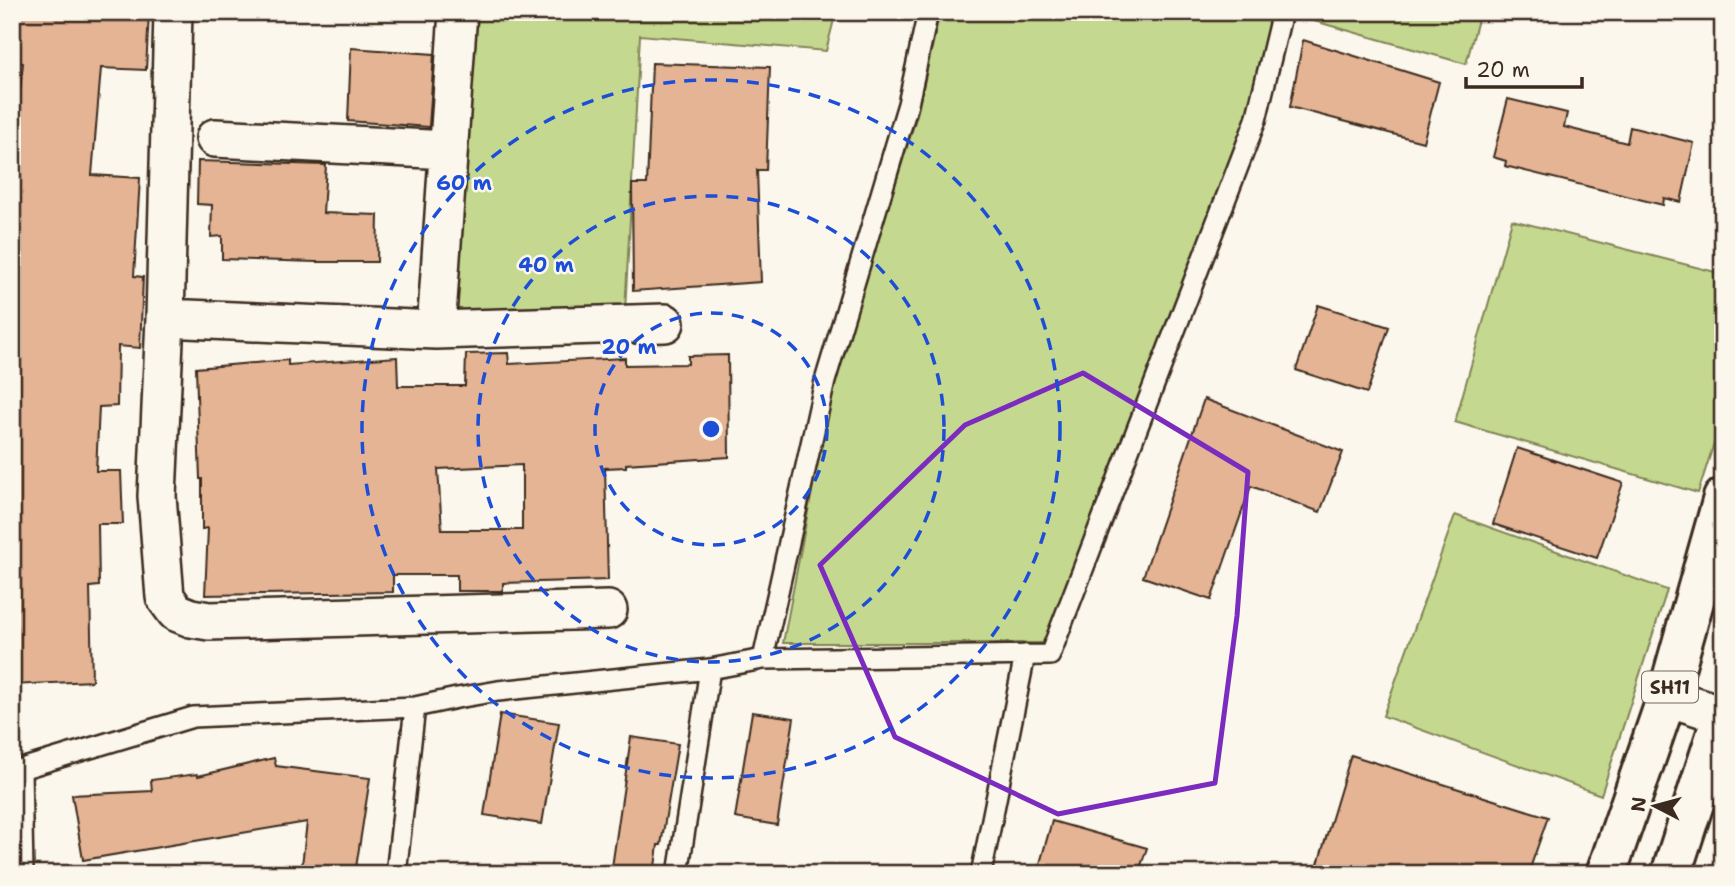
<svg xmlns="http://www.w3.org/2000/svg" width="1735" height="886" font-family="'Shantell Sans',sans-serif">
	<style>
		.green { fill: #c4d98f; stroke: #808256; stroke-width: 2 }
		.building { fill: #e4b495; stroke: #3b2a1e; stroke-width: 2; fill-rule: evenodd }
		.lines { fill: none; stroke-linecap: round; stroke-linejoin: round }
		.service-casing { stroke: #3b2a1e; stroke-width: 24 }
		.minor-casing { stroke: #3b2a1e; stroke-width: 42 }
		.primary-casing { stroke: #3b2a1e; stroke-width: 44 }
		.service { stroke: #fbf7ec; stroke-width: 19 }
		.minor { stroke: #fbf7ec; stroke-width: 37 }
		.primary { stroke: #fbf7ec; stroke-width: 38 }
		.marked { fill: none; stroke: #7b2cbf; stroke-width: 5; stroke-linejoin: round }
		.ring { fill: none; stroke: #1d4ed8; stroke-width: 3.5; stroke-dasharray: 12 9 }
		.labels { text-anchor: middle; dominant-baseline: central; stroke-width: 5; stroke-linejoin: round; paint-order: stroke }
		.shield { fill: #fbf7ec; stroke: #75685c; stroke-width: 2 }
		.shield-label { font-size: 19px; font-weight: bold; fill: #3b2a1e }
		.centre { fill: #1d4ed8; stroke: #fbf7ec; stroke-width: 3.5 }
		.ring-label { font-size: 21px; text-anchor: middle; font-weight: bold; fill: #1d4ed8; stroke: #fbf7ec; stroke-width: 5; stroke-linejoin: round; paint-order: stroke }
	</style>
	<rect width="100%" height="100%" fill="#fbf7ec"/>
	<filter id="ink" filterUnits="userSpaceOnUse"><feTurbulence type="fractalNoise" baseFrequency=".0143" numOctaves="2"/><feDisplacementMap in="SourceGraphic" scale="14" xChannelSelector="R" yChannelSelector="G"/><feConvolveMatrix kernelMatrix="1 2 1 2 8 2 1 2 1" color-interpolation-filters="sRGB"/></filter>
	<g filter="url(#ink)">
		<!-- green -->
		<path class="green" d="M 471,12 L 836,12 L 826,51 L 640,35 L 625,311 L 450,315 Z
			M 940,12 L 1272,12 L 1244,128 L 1045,643 L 783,643 L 832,386 L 917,115 Z
			M 1301,12 L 1480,12 L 1466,64 L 1300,17 Z
			M 1512,220 L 1723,274 L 1723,415 L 1698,493 L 1455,422 Z
			M 1455,515 L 1667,590 L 1601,795 L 1383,716 Z"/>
		<!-- building -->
		<path class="building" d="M 18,12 L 149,12 L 146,70 L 101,68 L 92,175 L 140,178 L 134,276 L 143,277 L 140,348 L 118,346 L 117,406 L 99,407 L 96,471 L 121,471 L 123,524 L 98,524 L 99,586 L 90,587 L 92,681 L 12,685 L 12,164 L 23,63 L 16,62 Z
			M 1303,40 L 1439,82 L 1423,142 L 1290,107 Z
			M 351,48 L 434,54 L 429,127 L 348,121 Z
			M 652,63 L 770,67 L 766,170 L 757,170 L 761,282 L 633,291 L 632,184 L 647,184 Z
			M 1508,99 L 1567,113 L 1564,127 L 1627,143 L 1630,127 L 1694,143 L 1681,202 L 1664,198 L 1663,205 L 1505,166 L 1506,161 L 1493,157 Z
			M 198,161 L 326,165 L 323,213 L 378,215 L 377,262 L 316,262 L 222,259 L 222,236 L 211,237 L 212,205 L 197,204 Z
			M 1318,305 L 1389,327 L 1367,393 L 1296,370 Z
			M 508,353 L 509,364 L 625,358 L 625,365 L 688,364 L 688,356 L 728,355 L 729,457 L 626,464 L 626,467 L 605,468 L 608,580 L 503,583 L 503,591 L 457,591 L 457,575 L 393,575 L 393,592 L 205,595 L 208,528 L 202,529 L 202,479 L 200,479 L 196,368 L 288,360 L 288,365 L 397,357 L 398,386 L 465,386 L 466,354 ZM 522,465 L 522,530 L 442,530 L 438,469 Z
			M 1204,399 L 1343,452 L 1320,512 L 1251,486 L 1211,600 L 1143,577 Z
			M 1517,448 L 1623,483 L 1597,558 L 1493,524 Z
			M 752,712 L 794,718 L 777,825 L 735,818 Z
			M 500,714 L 559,723 L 542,824 L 484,815 Z
			M 631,737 L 678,744 L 661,845 L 658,845 L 654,874 L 611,874 Z
			M 1351,755 L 1548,817 L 1528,874 L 1315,874 Z
			M 274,758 L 276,766 L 370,778 L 355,874 L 301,874 L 307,822 L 83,860 L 72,795 L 152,791 L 151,780 L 197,774 L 198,776 Z
			M 1052,821 L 1147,848 L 1138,874 L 1037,874 Z"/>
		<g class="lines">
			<defs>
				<path id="service" d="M 763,659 L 825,381 L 908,104 L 928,12
					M 23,874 L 21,769 L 193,717 L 415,707 L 457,698 L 498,691 L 710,669 L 763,659 L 1050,655 L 1256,120 L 1282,12
					M 396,874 L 415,707
					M 678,874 L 710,669
					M 981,874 L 1025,655"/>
				<path id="minor" d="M 173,12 L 165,318 L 157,496 L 165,597 L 176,612 L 191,618 L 209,621 L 608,610
					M 215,138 L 448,150
					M 165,318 L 436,330 L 665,323
					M 436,330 L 458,12
					M 1667,697 L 1723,715"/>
				<path id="primary" d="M 1606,874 L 1667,697 L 1723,498
					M 1671,874 L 1723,714"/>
			</defs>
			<!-- service casing -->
			<use href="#service" class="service-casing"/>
			<!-- minor casing -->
			<use href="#minor" class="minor-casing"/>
			<!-- primary casing -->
			<use href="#primary" class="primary-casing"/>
			<!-- service -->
			<use href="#service" class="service"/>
			<!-- minor -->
			<use href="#minor" class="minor"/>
			<!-- primary -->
			<use href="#primary" class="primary"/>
		</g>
	</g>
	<!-- marked area -->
	<path class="marked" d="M 1083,373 L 1248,472 L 1237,616 L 1215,783 L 1058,814 L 895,737 L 820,565 L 965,425 Z"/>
	<!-- distance rings -->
	<g class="ring">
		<circle cx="711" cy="429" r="116"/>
		<circle cx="711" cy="429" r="233"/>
		<circle cx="711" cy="429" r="349"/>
	</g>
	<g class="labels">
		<!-- shield labels -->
		<rect class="shield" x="1642" y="671.5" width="56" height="31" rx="5"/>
		<g class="shield-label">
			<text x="1670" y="687">SH11</text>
		</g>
	</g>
	<circle cx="711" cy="429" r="10" class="centre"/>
	<g class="ring-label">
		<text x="464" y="190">60 m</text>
		<text x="546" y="272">40 m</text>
		<text x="629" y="354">20 m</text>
	</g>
	<!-- margin -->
	<rect width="1735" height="886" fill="none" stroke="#fbf7ec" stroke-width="42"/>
	<rect x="21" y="21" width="1693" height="844" fill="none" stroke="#3b2a1e" stroke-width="2.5" filter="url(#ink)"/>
	<!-- north arrow -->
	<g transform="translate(1655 806) rotate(276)" stroke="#fbf7ec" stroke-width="5" paint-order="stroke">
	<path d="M0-5L12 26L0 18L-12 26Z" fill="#3b2a1e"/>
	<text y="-10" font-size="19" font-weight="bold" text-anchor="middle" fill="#3b2a1e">N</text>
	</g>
	<!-- scale -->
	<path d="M1466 77v10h116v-10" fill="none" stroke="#3b2a1e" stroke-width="3.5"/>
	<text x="1476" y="77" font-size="21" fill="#3b2a1e" stroke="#fbf7ec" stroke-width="5" paint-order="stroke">20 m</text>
</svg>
